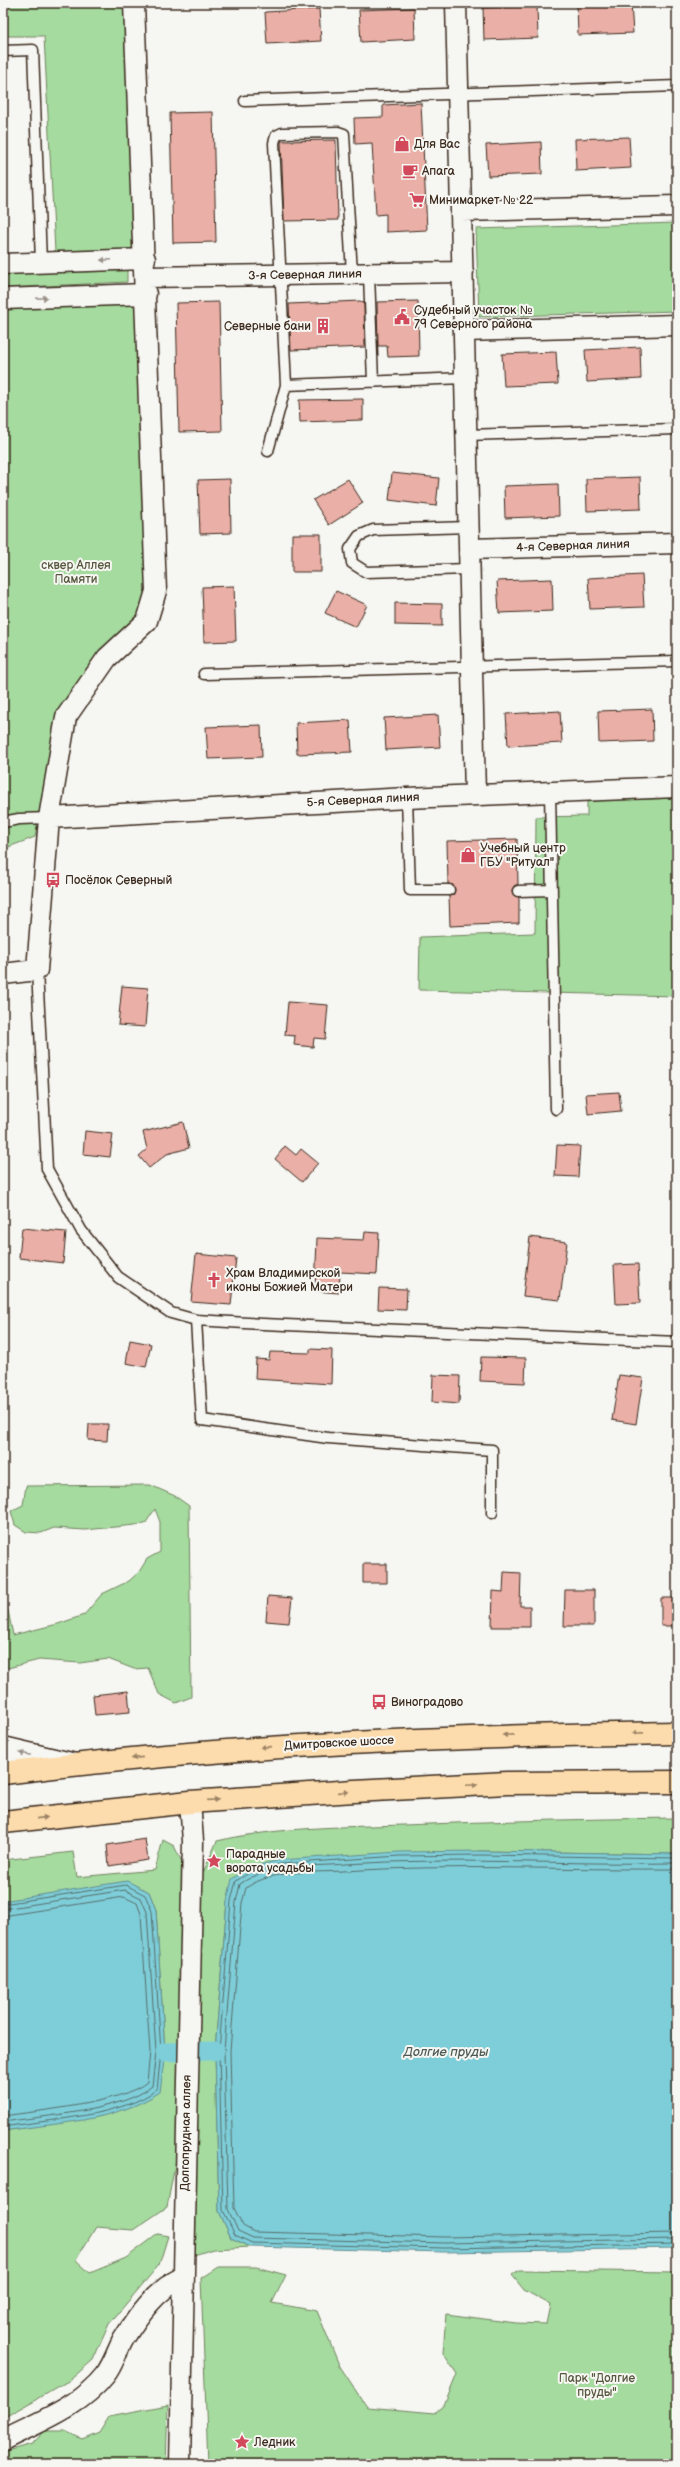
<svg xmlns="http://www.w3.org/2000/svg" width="680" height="2467" font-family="'Balsamiq Sans',sans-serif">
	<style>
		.green { fill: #a5db9f; stroke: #70825e }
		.water { fill: #7eced9; stroke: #638c8e }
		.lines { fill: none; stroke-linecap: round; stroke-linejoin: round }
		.shore { stroke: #566c69; stroke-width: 1 }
		.canal { stroke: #7eced9; stroke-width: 19 }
		.building { fill: #eaafa6; stroke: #3b2a1e }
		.lane-casing { stroke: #3b2a1e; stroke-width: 13 }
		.street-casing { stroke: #3b2a1e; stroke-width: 23 }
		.secondary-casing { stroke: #3b2a1e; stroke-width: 25 }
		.highway-casing { stroke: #3b2a1e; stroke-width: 25 }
		.lane { stroke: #f6f6f2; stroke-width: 10 }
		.street { stroke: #f6f6f2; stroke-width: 20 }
		.secondary { stroke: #f6f6f2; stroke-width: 22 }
		.highway { stroke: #fcdcac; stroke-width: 22 }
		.oneway { fill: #989088 }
		.oneway2 { fill: #9c8365 }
		.labels { text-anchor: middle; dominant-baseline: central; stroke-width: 4; stroke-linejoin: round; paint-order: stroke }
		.poi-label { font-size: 12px; fill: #3b2a1e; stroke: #f6f6f2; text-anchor: start }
		.street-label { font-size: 12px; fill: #3b2a1e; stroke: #f6f6f2 }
		.park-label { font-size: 12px; fill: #56563e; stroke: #f6f6f2 }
		.water-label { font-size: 13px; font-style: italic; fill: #4f5b56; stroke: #f6f6f2 }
	</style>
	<rect width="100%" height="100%" fill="#f6f6f2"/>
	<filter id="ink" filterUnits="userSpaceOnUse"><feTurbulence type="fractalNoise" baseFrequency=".025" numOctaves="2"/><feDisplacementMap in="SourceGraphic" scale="8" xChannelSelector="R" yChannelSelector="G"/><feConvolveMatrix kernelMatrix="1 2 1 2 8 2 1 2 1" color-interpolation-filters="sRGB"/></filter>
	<g filter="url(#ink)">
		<!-- green -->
		<path class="green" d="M 3,3 L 129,3 L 139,252 L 55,252 L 44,36 L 3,36 Z
			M 677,223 L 677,311 L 479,317 L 476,229 Z
			M 127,269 L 127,282 L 3,288 L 3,274 Z
			M 141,303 L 150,585 L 139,618 L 57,716 L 35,837 L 3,849 L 3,308 Z
			M 677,798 L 677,996 L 419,990 L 420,937 L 535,933 L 536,817 L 587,816 L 587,801 Z
			M 150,1485 L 175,1496 L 189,1506 L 191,1697 L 176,1703 L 159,1694 L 148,1668 L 134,1669 L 108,1659 L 80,1663 L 39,1660 L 8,1668 L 3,1665 L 3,1586 L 13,1635 L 58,1624 L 84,1615 L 102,1594 L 129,1581 L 139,1572 L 147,1559 L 160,1552 L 160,1522 L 155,1509 L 145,1524 L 85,1530 L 54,1528 L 41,1533 L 26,1532 L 15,1525 L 11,1511 L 23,1505 L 26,1486 Z
			M 677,1818 L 677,1854 L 480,1851 L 227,1901 L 215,2051 L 219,2211 L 231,2238 L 251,2247 L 213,2249 L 194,2255 L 202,1875 L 217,1841 C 278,1827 342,1827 404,1825 C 495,1821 586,1819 677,1818 Z
			M 163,1840 L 174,1846 L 184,1866 L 177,2154 L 167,2207 L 133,2230 L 96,2227 L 76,2260 L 90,2273 L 126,2258 L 158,2234 L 168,2236 L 159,2265 L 109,2324 L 93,2360 L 70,2380 L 3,2418 L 3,2131 L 101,2116 L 165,2052 L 156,1910 L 149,1892 L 3,1901 L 3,1860 L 73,1852 L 77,1877 L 155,1870 Z
			M 218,2267 L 256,2267 L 286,2275 L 272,2303 L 317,2311 L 339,2365 L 367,2407 L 435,2413 L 444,2406 L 457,2374 L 443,2353 L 446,2314 L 515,2323 L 547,2324 L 551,2305 L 524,2290 L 512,2275 L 519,2270 L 677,2272 L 677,2464 L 208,2464 L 201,2278 Z
			M 168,2405 L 166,2464 L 3,2464 L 3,2452 L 32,2444 L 45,2431 L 65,2431 L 82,2439 L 99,2432 L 109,2416 Z"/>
		<!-- water -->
		<path class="water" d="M 480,1851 L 677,1854 L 677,2248 L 444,2252 L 251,2247 L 231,2238 L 219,2211 L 215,2051 L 227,1901 L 232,1879 L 250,1867 L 280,1860 L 399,1852 Z
			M 127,1881 L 149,1892 L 156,1910 L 165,2052 L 160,2092 C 115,2122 55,2123 3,2131 L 3,1901 Z"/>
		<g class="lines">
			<!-- shore -->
			<path class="shore" d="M 677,1858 L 480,1855 L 399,1856 L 280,1864 L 252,1871 L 236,1881 L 231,1901 L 219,2051 L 223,2210 L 235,2235 L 252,2243 L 444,2248 L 677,2244
				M 677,1863 C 566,1865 457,1857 346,1864 C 311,1867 270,1863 240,1884 L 236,1902 L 224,2051 L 228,2209 L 238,2231 L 253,2238 L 444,2243 L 677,2239
				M 677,1869 C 565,1870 454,1864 343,1871 C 312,1873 272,1869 246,1888 L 242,1903 L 230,2051 L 234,2208 L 243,2226 L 254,2232 L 444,2237 L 677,2233
				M 3,1904 L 126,1885 L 145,1895 L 152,1911 L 161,2052 L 157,2089 C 125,2116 45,2120 3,2127
				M 3,1909 L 125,1890 L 141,1898 L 147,1912 L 156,2052 L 152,2086 C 123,2111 42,2116 3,2122
				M 3,1916 L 124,1897 L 137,1903 L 141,1914 L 150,2052 L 147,2082 C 122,2103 37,2111 3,2116"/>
			<!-- canal -->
			<path class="canal" d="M 165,2052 L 215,2051"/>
		</g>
		<!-- building -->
		<path class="building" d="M 631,3 L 633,33 L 578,35 L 577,4 Z
			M 537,6 L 538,38 L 484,40 L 483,8 Z
			M 414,8 L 415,39 L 361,42 L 359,10 Z
			M 319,9 L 321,41 L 267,44 L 265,12 Z
			M 421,103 L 427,230 L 386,232 L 386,214 L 376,215 L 372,143 L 355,144 L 354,118 L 383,117 L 383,105 Z
			M 213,112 L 216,242 L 173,243 L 170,113 Z
			M 629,137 L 631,168 L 576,171 L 575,139 Z
			M 336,140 L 338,220 L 284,221 L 281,141 Z
			M 541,142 L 542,174 L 488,176 L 486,145 Z
			M 360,301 L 364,303 L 365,347 L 291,350 L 289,304 Z
			M 418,301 L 419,356 L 388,357 L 387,346 L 378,346 L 377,302 Z
			M 219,302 L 222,431 L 179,432 L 176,303 Z
			M 640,347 L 641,379 L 587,382 L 585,350 Z
			M 556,352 L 558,384 L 504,386 L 502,354 Z
			M 363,399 L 363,420 L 300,422 L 299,400 Z
			M 392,473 L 439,478 L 436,506 L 389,500 Z
			M 640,477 L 641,509 L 587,511 L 586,479 Z
			M 230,479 L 231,533 L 200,534 L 198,480 Z
			M 348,479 L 363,503 L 329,525 L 313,500 Z
			M 558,484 L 559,516 L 505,518 L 504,486 Z
			M 292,534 L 321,534 L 321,572 L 292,572 Z
			M 642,575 L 644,607 L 590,609 L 588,578 Z
			M 552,579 L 553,611 L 499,613 L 497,581 Z
			M 234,586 L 236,641 L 204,642 L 202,587 Z
			M 336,591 L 367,605 L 356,627 L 325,613 Z
			M 395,603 L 442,604 L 442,626 L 395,625 Z
			M 652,709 L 653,741 L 599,743 L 598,711 Z
			M 560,711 L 562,743 L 508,746 L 506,714 Z
			M 438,715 L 440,747 L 386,750 L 384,718 Z
			M 350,720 L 352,752 L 297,754 L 296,723 Z
			M 261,725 L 262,757 L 208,759 L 206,727 Z
			M 517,839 L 518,884 L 514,886 L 512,891 L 515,896 L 519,897 L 519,923 L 450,926 L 449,896 L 454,894 L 455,890 L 453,885 L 448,884 L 447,841 Z
			M 122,986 L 148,988 L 145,1027 L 118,1025 Z
			M 288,1002 L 328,1005 L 325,1039 L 314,1038 L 313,1047 L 294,1045 L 295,1036 L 285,1035 Z
			M 619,1092 L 621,1111 L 588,1114 L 586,1094 Z
			M 183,1122 L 189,1148 L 167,1154 L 149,1168 L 139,1156 L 147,1149 L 143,1132 Z
			M 85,1131 L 113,1134 L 110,1157 L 83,1154 Z
			M 557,1145 L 580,1146 L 578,1177 L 555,1176 Z
			M 285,1146 L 296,1155 L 301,1149 L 318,1163 L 302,1182 L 275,1159 Z
			M 22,1228 L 66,1232 L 63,1263 L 19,1258 Z
			M 365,1232 L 379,1233 L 377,1274 L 340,1272 L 339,1293 L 315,1291 L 317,1238 L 364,1240 Z
			M 530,1237 L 567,1242 L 560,1300 L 523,1296 Z
			M 196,1254 L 236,1258 L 231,1305 L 191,1302 Z
			M 638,1264 L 640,1303 L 616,1304 L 614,1265 Z
			M 379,1288 L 407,1289 L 406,1310 L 378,1309 Z
			M 130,1340 L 151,1344 L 146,1367 L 126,1363 Z
			M 310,1349 L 332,1350 L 331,1384 L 255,1379 L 256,1359 L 269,1360 L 270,1352 L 310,1353 Z
			M 481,1357 L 526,1358 L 525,1383 L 480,1381 Z
			M 433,1375 L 460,1376 L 459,1404 L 432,1402 Z
			M 619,1375 L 643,1378 L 636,1424 L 612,1420 Z
			M 89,1424 L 108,1424 L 107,1441 L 88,1440 Z
			M 363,1564 L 387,1564 L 387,1583 L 363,1583 Z
			M 504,1572 L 521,1573 L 520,1606 L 530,1606 L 530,1627 L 492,1627 L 493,1591 L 503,1592 Z
			M 565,1590 L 594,1590 L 594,1626 L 564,1626 Z
			M 268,1596 L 292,1598 L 289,1623 L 266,1621 Z
			M 661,1598 L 677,1598 L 677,1626 L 661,1626 Z
			M 128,1691 L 130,1712 L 95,1715 L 93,1695 Z
			M 145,1839 L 148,1860 L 109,1866 L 107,1845 Z"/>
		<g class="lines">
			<defs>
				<path id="lane" d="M 3,51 L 33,50 L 41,262
					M 245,101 L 677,86
					M 369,274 L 373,382
					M 286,385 L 274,143 L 276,136 L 282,133 L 338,132 L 344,134 L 352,274
					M 466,435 L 677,429
					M 268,451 L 286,385 L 465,378
					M 469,527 L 373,530 L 359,536 L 350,549 L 352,563 L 366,572 L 470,569
					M 204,674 L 677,661
					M 550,792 L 556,1109
					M 407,798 L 410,890 L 449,890
					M 3,822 L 19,819 L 49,818
					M 518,891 L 552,890
					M 37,970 L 47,1169 L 81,1230 L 118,1277 L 171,1313 L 196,1320 L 263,1324 L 677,1342
					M 196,1320 L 202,1420 L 328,1438 L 492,1450 L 492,1513"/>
				<path id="street" d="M 456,3 L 475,795
					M 461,211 L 677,206
					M 3,264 L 145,259
					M 146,277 L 463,272
					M 3,299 L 146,294
					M 465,331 L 677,325
					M 469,549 L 677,543
					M 49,818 L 407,798 L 677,787
					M 3,974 L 37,970 L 49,818 L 66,717 L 107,658 L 147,621 L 156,591 L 134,3
					M 3,2440 C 38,2422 80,2407 105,2375 C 113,2365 117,2351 123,2340 C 139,2314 156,2290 183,2277
					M 180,2464 L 193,1841 L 190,1802"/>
				<path id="secondary" d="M 3,1748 L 71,1764"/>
				<path id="highway" d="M 3,1773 C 227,1745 451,1736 677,1733
					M 3,1822 L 190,1802 L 354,1791 L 507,1783 L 677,1782"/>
			</defs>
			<!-- lane casing -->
			<use href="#lane" class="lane-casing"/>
			<!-- street casing -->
			<use href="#street" class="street-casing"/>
			<!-- secondary casing -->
			<use href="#secondary" class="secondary-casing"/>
			<!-- highway casing -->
			<use href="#highway" class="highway-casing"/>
			<!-- lane -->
			<use href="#lane" class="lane"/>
			<!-- street -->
			<use href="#street" class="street"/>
			<!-- secondary -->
			<use href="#secondary" class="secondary"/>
			<!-- highway -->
			<use href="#highway" class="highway"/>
		</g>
		<!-- one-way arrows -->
		<defs><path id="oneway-solid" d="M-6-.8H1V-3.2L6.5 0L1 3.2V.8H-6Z"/></defs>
		<g class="oneway">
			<use href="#oneway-solid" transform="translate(106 260) rotate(178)"/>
			<use href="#oneway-solid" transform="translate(42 298) rotate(-2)"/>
			<use href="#oneway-solid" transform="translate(25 1754) rotate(-168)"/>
		</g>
		<g class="oneway2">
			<use href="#oneway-solid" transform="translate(638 1733) rotate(179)"/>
			<use href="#oneway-solid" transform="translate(508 1735) rotate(179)"/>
			<use href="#oneway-solid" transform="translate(266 1747) rotate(176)"/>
			<use href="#oneway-solid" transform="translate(137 1758) rotate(174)"/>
			<use href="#oneway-solid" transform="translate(472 1785) rotate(-3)"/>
			<use href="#oneway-solid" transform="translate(343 1792) rotate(-4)"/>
			<use href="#oneway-solid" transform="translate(213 1800) rotate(-4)"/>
			<use href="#oneway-solid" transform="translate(42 1818) rotate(-6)"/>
		</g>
	</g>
	<!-- icons -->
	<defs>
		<symbol id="shop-bare" viewBox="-9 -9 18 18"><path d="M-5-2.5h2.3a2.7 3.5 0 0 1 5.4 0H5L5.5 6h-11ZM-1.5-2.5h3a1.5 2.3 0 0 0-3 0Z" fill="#d1495b" stroke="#f6f6f2" stroke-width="2.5" paint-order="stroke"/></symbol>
		<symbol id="cafe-bare" viewBox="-9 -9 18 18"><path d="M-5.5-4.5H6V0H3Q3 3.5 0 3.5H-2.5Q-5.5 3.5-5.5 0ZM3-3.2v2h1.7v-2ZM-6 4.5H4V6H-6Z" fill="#d1495b" stroke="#f6f6f2" stroke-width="2.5" paint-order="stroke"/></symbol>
		<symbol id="supermarket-bare" viewBox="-9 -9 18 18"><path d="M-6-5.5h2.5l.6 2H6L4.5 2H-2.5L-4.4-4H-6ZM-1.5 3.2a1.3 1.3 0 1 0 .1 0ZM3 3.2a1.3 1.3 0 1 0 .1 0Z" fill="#d1495b" stroke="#f6f6f2" stroke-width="2.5" paint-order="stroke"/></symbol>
		<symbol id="civic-bare" viewBox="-9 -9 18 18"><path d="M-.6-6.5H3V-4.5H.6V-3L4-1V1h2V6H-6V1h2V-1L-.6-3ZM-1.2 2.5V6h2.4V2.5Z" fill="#d1495b" stroke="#f6f6f2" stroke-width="2.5" paint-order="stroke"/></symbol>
		<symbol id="building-bare" viewBox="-9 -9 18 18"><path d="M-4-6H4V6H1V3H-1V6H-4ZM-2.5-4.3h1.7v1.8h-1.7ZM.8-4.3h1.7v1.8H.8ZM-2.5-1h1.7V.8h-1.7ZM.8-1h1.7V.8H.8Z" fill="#d1495b" stroke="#f6f6f2" stroke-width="2.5" paint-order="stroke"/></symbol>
		<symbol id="bus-bare" viewBox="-9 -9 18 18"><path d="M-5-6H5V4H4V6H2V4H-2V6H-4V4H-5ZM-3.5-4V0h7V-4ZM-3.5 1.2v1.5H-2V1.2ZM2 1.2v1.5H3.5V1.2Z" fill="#d1495b" stroke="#f6f6f2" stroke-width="2.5" paint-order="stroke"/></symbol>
		<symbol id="church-bare" viewBox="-9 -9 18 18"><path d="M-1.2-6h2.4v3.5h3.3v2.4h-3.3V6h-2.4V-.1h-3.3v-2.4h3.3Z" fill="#d1495b" stroke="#f6f6f2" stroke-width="2.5" paint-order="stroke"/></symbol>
		<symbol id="sight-bare" viewBox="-9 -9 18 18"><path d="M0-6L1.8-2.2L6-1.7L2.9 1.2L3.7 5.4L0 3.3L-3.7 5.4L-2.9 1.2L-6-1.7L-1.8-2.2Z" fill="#d1495b" stroke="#f6f6f2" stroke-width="2.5" paint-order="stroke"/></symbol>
	</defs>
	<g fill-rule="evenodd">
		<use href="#shop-bare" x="391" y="133" width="22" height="22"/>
		<use href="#cafe-bare" x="399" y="160" width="22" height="22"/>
		<use href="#supermarket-bare" x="406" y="189" width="22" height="22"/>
		<use href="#civic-bare" x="391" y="306" width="22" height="22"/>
		<use href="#building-bare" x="312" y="315" width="22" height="22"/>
		<use href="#shop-bare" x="457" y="844" width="22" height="22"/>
		<use href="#bus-bare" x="42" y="869" width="22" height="22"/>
		<use href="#church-bare" x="203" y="1269" width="22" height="22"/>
		<use href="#bus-bare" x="368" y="1691" width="22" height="22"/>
		<use href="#sight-bare" x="203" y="1850" width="22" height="22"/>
		<use href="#sight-bare" x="231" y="2431" width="22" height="22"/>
	</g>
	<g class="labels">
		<!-- poi labels -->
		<g class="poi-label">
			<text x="414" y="144">Для Вас</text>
			<text x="422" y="171">Апага</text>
			<text x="429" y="200">Минимаркет № 22</text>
			<text x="414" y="310">Судебный участок №<tspan x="414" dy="14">79 Северного района</tspan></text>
			<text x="311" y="326" text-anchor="end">Северные бани</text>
			<text x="480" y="848">Учебный центр<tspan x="480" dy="14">ГБУ "Ритуал"</tspan></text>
			<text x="65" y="880">Посёлок Северный</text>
			<text x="226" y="1273">Храм Владимирской<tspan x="226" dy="14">иконы Божией Матери</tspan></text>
			<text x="391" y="1702">Виноградово</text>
			<text x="226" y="1854">Парадные<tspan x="226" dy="14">ворота усадьбы</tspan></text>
			<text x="254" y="2442">Ледник</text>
		</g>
		<!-- street labels -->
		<g class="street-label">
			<text transform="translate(305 275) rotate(-1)">3-я Северная линия</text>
			<text transform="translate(573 546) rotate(-2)">4-я Северная линия</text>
			<text transform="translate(363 800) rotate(-3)">5-я Северная линия</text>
			<text transform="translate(339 1743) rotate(-3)">Дмитровское шоссе</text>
			<text transform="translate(186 2133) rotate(-89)">Долгопрудная аллея</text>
		</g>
		<!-- park labels -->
		<g class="park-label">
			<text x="76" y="565">сквер Аллея<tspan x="76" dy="14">Памяти</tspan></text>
			<text x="597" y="2378">Парк "Долгие<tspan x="597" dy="14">пруды"</tspan></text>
		</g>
		<!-- water labels -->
		<g class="water-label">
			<text x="446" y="2052">Долгие пруды</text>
		</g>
	</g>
	<!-- margin -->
	<rect width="680" height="2467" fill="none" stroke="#f6f6f2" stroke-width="16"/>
	<rect x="8" y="8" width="664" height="2451" fill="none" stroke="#3b2a1e" stroke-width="1.5" filter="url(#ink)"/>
</svg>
